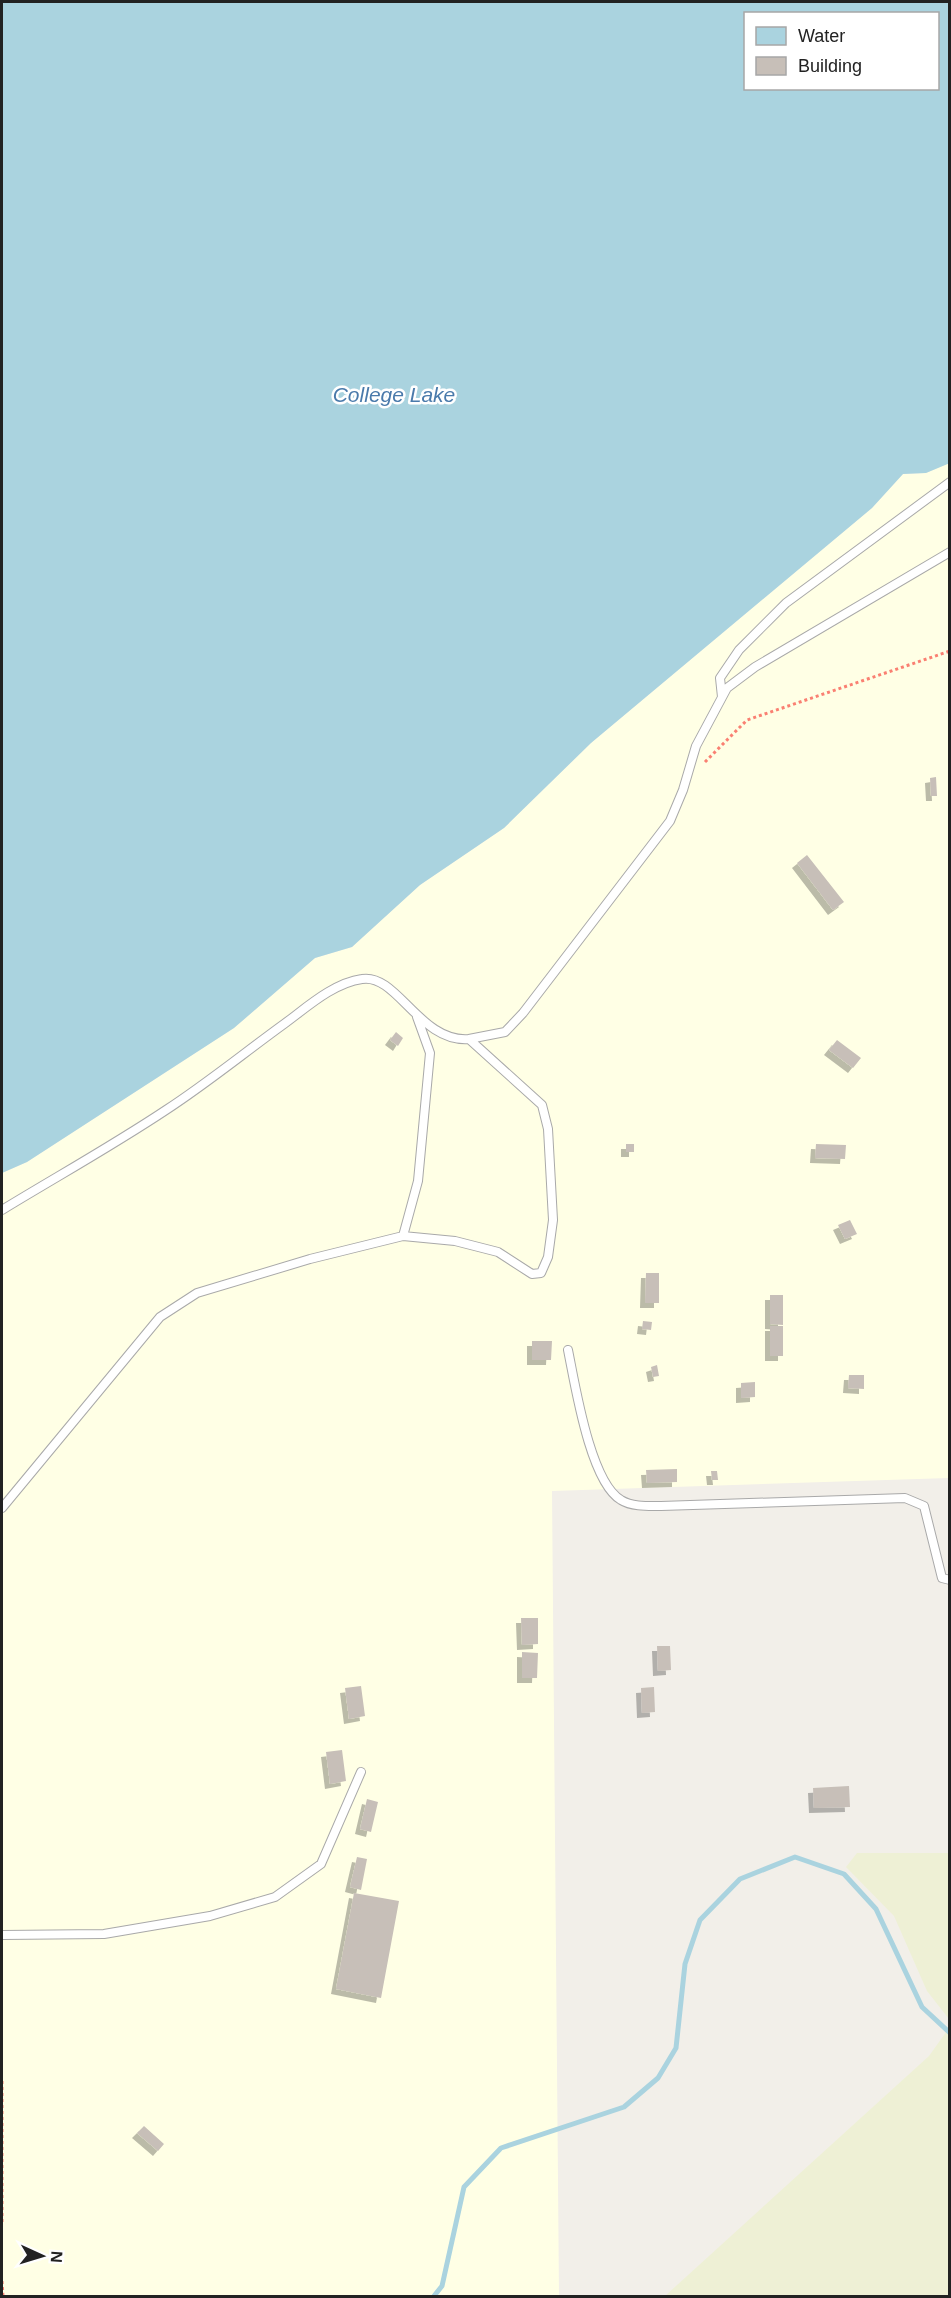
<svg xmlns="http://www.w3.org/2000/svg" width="951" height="2298" font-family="Arial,sans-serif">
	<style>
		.education { fill: #ffffe5 }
		.farmland { fill: #eef0d5 }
		.water { fill: #aad3df; fill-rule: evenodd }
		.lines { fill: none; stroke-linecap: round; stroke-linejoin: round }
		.stream { stroke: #aad3df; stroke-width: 5 }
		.building { fill: #c7bfb8; filter: url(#shadow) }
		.lane-casing { stroke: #a9a9a9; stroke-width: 10 }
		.path { stroke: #fa8072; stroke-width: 3; stroke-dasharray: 3 3; stroke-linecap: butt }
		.lane { stroke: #fff; stroke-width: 8 }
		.labels { text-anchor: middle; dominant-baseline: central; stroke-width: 5; stroke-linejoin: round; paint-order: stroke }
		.water-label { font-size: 21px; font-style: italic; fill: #4a7aab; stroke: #fff }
	</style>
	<defs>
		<filter id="shadow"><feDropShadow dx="-5" dy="5" stdDeviation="0" flood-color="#0004"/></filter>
	</defs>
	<rect width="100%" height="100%" fill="#f2efe9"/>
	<!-- education -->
	<path class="education" d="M 949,463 L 949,1478 L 552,1491 L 559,2296 L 2,2296 L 2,1173 L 27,1162 L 234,1028 L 315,958 L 352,947 L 420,885 L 504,828 L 591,743 L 872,508 L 903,474 L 926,473 Z"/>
	<!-- farmland -->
	<path class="farmland" d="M 857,1853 L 949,1853 L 949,2019 L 927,1991 L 894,1916 L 846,1867 Z
		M 949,2028 L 949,2296 L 665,2296 L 929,2056 Z"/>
	<!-- water -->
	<path class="water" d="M 2,2 L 949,2 L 950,463 L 926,473 L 903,474 L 872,508 L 591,743 L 504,828 L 420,885 L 352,947 L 315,958 L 234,1028 L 27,1162 L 2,1173 ZM 746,14 L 938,14 L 938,88 L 746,88 Z"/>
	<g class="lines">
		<!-- stream -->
		<path class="stream" d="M 434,2296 L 442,2286 L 464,2187 L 501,2148 L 624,2107 L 658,2078 L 676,2048 L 685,1964 L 700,1920 L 740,1879 L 795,1857 L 844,1874 L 876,1909 L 922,2007 L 950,2033"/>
	</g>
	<!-- building -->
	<path class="building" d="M 936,777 L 937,796 L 931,796 L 930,778 Z
		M 807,855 L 844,902 L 833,910 L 797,863 Z
		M 396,1032 L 403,1038 L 398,1046 L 390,1040 Z
		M 837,1040 L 861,1058 L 853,1068 L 829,1050 Z
		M 626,1144 L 634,1144 L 634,1152 L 626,1152 Z
		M 816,1144 L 846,1145 L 845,1159 L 815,1158 Z
		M 850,1220 L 857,1234 L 845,1239 L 838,1225 Z
		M 646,1273 L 659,1273 L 659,1303 L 645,1303 Z
		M 770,1295 L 783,1295 L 783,1325 L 770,1324 Z
		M 643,1321 L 652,1322 L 651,1330 L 642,1329 Z
		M 770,1326 L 783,1326 L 783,1356 L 770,1356 Z
		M 532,1341 L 552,1341 L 551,1360 L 532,1360 Z
		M 657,1365 L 659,1376 L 653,1377 L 651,1367 Z
		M 849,1375 L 864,1375 L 864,1389 L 848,1388 Z
		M 755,1382 L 755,1397 L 741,1398 L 741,1383 Z
		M 677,1469 L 677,1482 L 647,1483 L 646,1470 Z
		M 711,1471 L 717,1471 L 718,1480 L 712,1480 Z
		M 521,1618 L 538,1618 L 538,1644 L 522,1645 Z
		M 657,1646 L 670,1646 L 671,1670 L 658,1671 Z
		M 522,1652 L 538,1653 L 537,1678 L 522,1678 Z
		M 361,1686 L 365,1716 L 349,1719 L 345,1688 Z
		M 654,1687 L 655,1712 L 642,1713 L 641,1688 Z
		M 342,1750 L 346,1781 L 330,1784 L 326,1752 Z
		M 849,1786 L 850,1807 L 814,1808 L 813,1788 Z
		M 367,1799 L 378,1802 L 371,1832 L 360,1829 Z
		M 357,1857 L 367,1859 L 361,1890 L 350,1887 Z
		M 354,1893 L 399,1901 L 381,1998 L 336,1989 Z
		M 144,2126 L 164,2144 L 158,2151 L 137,2133 Z"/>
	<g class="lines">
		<defs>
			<path id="lane" d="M 722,697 L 720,678 L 739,650 L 786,603 L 950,482
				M 469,1039 L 505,1032 L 523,1013 L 670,821 L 683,790 L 696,746 L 727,688 L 755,667 L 950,552
				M 2,1210 C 56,1177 112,1146 166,1110 C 206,1084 244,1053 284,1024 C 306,1008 333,983 362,979 C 397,973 420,1043 469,1039 L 542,1105 L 548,1129 L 553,1220 L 548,1257 L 541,1273 L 532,1274 L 498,1252 L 455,1241 L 403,1236 L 310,1259 L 197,1293 L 160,1317 L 2,1508
				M 403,1236 L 418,1181 L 430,1053 L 417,1017
				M 568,1350 C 575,1384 590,1482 621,1500 C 632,1507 649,1506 661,1506 L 905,1498 L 924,1506 L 942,1578 L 950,1580
				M 2,1935 L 104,1934 L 210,1916 L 275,1897 L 321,1864 L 361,1772"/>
		</defs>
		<!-- lane casing -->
		<use href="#lane" class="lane-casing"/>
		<!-- path -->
		<path class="path" d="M 705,762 L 747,720 L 950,651
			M 2,2081 L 2,2223
			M 2,2281 L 3,2296"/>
		<!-- lane -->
		<use href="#lane" class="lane"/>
	</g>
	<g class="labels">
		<!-- water labels -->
		<g class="water-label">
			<text x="394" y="394">College Lake</text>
		</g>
	</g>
	<!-- border -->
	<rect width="951" height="2298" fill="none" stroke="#222222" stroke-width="6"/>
	<!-- legend -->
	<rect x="744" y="12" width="195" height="78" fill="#ffffff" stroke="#a7a7a7" stroke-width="1.5"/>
	<rect x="756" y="27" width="30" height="18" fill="#aad3df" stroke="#a7a7a7" stroke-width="1.5"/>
	<text x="798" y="42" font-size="18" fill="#222222">Water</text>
	<rect x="756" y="57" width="30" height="18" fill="#c7bfb8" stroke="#a7a7a7" stroke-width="1.5"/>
	<text x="798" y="72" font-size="18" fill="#222222">Building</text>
	<!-- north arrow -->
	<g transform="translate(42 2256) rotate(94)" stroke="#ffffff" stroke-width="4.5" paint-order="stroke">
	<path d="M0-4.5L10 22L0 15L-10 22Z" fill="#222222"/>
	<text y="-9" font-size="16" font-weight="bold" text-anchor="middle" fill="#222222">N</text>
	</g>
</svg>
